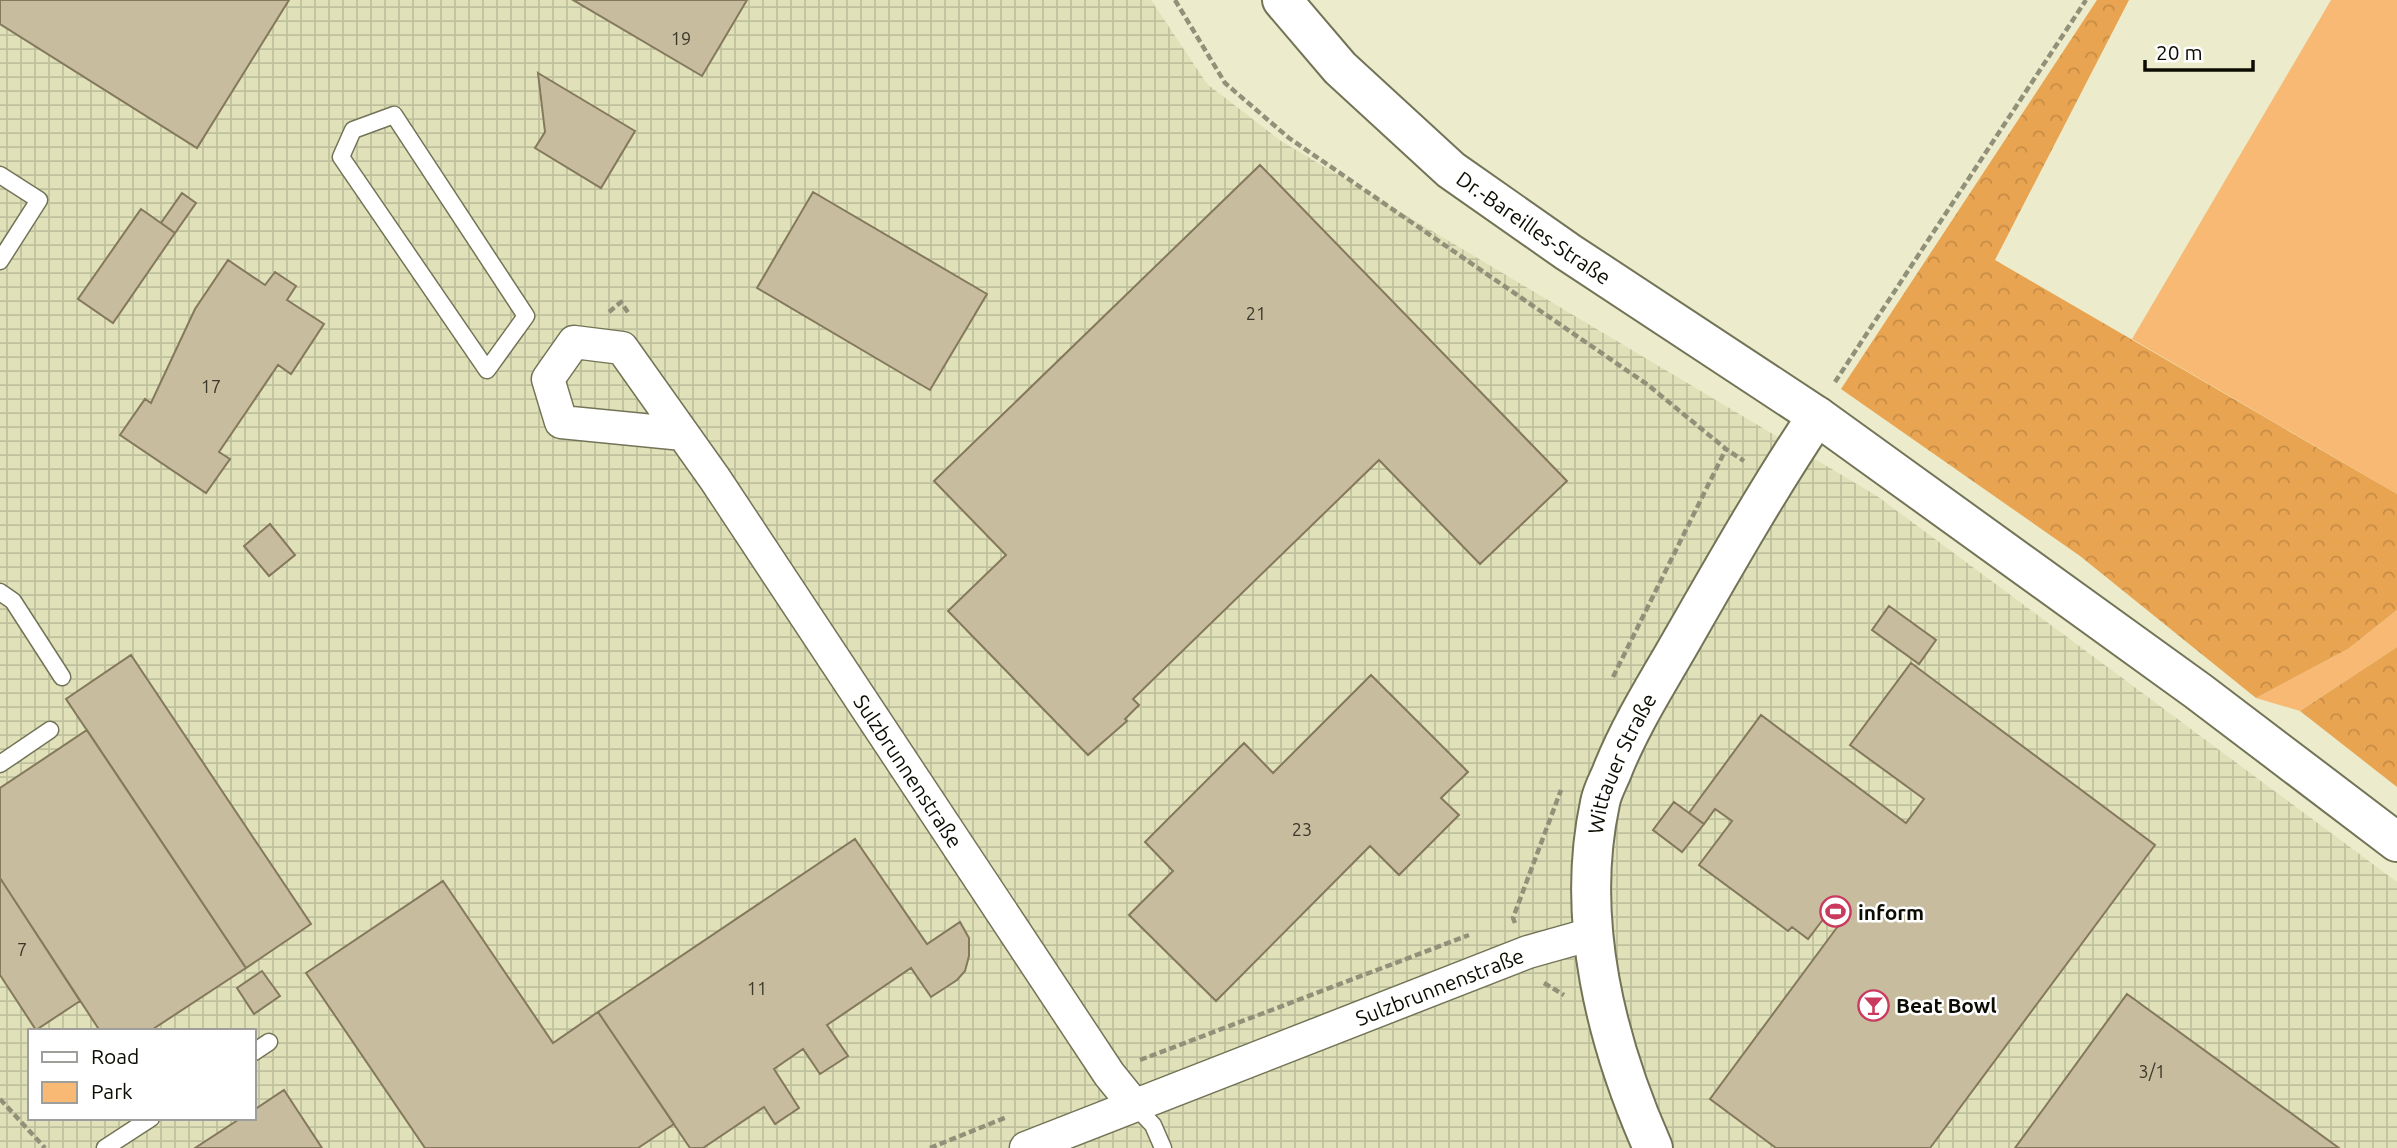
<svg xmlns="http://www.w3.org/2000/svg" width="2397" height="1148" font-family="Ubuntu,sans-serif">
	<style>
		.industrial { fill: url(#industrial-grid); fill-rule: evenodd }
		.green { fill: #f7b973 }
		.forest { fill: url(#forest-crowns) }
		.building { fill: #c8bc9e; stroke: #84785d; stroke-width: 2 }
		.lines { fill: none; stroke-linecap: round; stroke-linejoin: round }
		.lane-casing { stroke: #737457; stroke-width: 19 }
		.street-casing { stroke: #737457; stroke-width: 35 }
		.secondary-casing { stroke: #737457; stroke-width: 42 }
		.path { stroke: #91917a; stroke-width: 4.5; stroke-dasharray: 7 3.5; stroke-linecap: butt }
		.lane { stroke: #fff; stroke-width: 16 }
		.street { stroke: #fff; stroke-width: 32 }
		.secondary { stroke: #fff; stroke-width: 38 }
		.labels { text-anchor: middle; dominant-baseline: central; stroke-width: 5; stroke-linejoin: round; paint-order: stroke }
		.number-label { font-size: 18px; fill: #3b382a }
		.street-label { font-size: 21px; fill: #0c0c03; stroke: #fff }
		.poi-label { font-size: 21px; font-weight: bold; fill: #0c0c03; stroke: #fff; text-anchor: start }
	</style>
	<defs>
		<pattern id="industrial-grid" width="8" height="8" patternUnits="userSpaceOnUse" patternTransform="scale(1.75)"><rect width="8" height="8" fill="#e0e1b9"/><path d="M0 4h8M4 0v8" fill="none" stroke="#bfc09d"/></pattern>
		<pattern id="forest-crowns" width="20" height="18" patternUnits="userSpaceOnUse" patternTransform="scale(1.75)"><rect width="20" height="18" fill="#e9a451"/><path d="M2 6a3 3 0 1 1 6 0M12 15a3 3 0 1 1 6 0" fill="none" stroke="#c78c45"/></pattern>
	</defs>
	<rect width="100%" height="100%" fill="#ececcc"/>
	<!-- industrial -->
	<path class="industrial" d="M 0,0 L 1151,0 L 1207,84 L 1281,141 L 1877,496 L 2397,882 L 2397,1148 L 0,1148 ZM 30,1031 L 254,1031 L 254,1118 L 30,1118 Z"/>
	<!-- green -->
	<path class="green" d="M 2331,0 L 2397,0 L 2397,494 L 2132,339 Z
		M 2397,610 L 2397,647 L 2300,711 L 2256,698 L 2348,649 Z"/>
	<!-- forest -->
	<path class="forest" d="M 2097,0 L 2129,0 L 1995,260 L 2397,494 L 2397,610 L 2348,649 L 2256,698 L 2080,556 L 1841,389 Z
		M 2397,647 L 2397,787 L 2300,711 Z"/>
	<!-- building -->
	<path class="building" d="M 0,0 L 289,0 L 197,148 L 0,24 Z
		M 573,0 L 747,0 L 702,76 Z
		M 538,73 L 635,131 L 601,188 L 535,148 L 545,132 Z
		M 1260,165 L 1567,481 L 1480,564 L 1379,460 L 1133,699 L 1139,705 L 1125,719 L 1127,721 L 1088,755 L 948,611 L 1006,555 L 934,481 Z
		M 813,192 L 987,294 L 930,390 L 757,288 Z
		M 182,193 L 196,203 L 175,233 L 161,223 Z
		M 141,209 L 175,233 L 113,323 L 78,299 Z
		M 228,260 L 265,285 L 275,272 L 296,286 L 287,300 L 324,324 L 291,374 L 278,365 L 219,452 L 230,459 L 206,493 L 120,435 L 145,399 L 151,403 L 195,309 Z
		M 270,524 L 295,555 L 269,576 L 244,546 Z
		M 1889,606 L 1936,640 L 1919,664 L 1872,630 Z
		M 131,655 L 311,924 L 246,968 L 66,699 Z
		M 1911,663 L 2155,845 L 1930,1148 L 1776,1148 L 1710,1099 L 1841,922 L 1828,913 L 1808,939 L 1792,927 L 1788,931 L 1699,865 L 1732,821 L 1715,809 L 1704,824 L 1689,813 L 1761,715 L 1906,823 L 1924,799 L 1850,745 Z
		M 1371,675 L 1468,772 L 1441,798 L 1459,815 L 1399,875 L 1370,846 L 1216,1001 L 1129,915 L 1173,871 L 1145,842 L 1244,743 L 1273,773 Z
		M 87,730 L 246,968 L 150,1031 L 100,1031 L 0,878 L 0,788 Z
		M 1674,802 L 1704,824 L 1682,852 L 1653,830 Z
		M 855,839 L 927,944 L 960,922 L 969,938 L 969,956 L 965,971 L 957,980 L 931,997 L 911,968 L 827,1025 L 848,1056 L 820,1074 L 803,1049 L 774,1069 L 799,1108 L 775,1124 L 764,1107 L 703,1148 L 690,1148 L 598,1012 Z
		M 0,878 L 80,1001 L 36,1030 L 0,975 Z
		M 443,881 L 553,1043 L 598,1012 L 674,1124 L 638,1148 L 425,1148 L 306,973 Z
		M 262,971 L 280,996 L 254,1014 L 237,988 Z
		M 2127,994 L 2339,1148 L 2015,1148 Z
		M 284,1090 L 322,1148 L 195,1148 L 241,1118 L 254,1118 L 254,1110 Z"/>
	<g class="lines">
		<defs>
			<path id="lane" d="M 394,115 L 526,316 L 487,370 L 341,157 L 353,130 Z
				M 0,175 L 39,200 L 0,261
				M 0,592 L 13,601 L 62,677
				M 0,764 L 50,730
				M 254,1052 L 269,1042
				M 1134,1105 L 1153,1125 L 1163,1148
				M 105,1148 L 151,1118"/>
			<g id="street">
				<path id="s1" d="M 683,434 L 561,422 L 548,379 L 574,342 L 622,348 L 715,479 L 1109,1074 L 1134,1105"/>
				<path id="s2" d="M 1026,1148 L 1528,952 L 1592,934"/>
			</g>
			<g id="secondary">
				<path id="s3" d="M 1282,0 L 1340,68 L 1451,170 L 1568,252 L 1817,416 L 2198,691 L 2397,842"/>
				<path id="s4" d="M 1653,1148 C 1606,1042 1575,919 1600,803 C 1602,791 1609,780 1613,769 C 1630,727 1653,690 1675,652 C 1721,572 1766,492 1817,416"/>
			</g>
		</defs>
		<!-- lane casing -->
		<use href="#lane" class="lane-casing"/>
		<!-- street casing -->
		<use href="#street" class="street-casing"/>
		<!-- secondary casing -->
		<use href="#secondary" class="secondary-casing"/>
		<!-- path -->
		<path class="path" d="M 1175,0 L 1225,83 L 1289,138 L 1648,385 L 1726,449 L 1744,461
			M 609,312 L 621,302 L 629,314
			M 1835,382 L 2086,0
			M 1613,677 L 1726,449
			M 1515,923 L 1513,918 L 1561,790
			M 1544,983 L 1564,995
			M 1140,1060 L 1469,935
			M 0,1099 L 45,1148
			M 930,1148 L 1007,1117"/>
		<!-- lane -->
		<use href="#lane" class="lane"/>
		<!-- street -->
		<use href="#street" class="street"/>
		<!-- secondary -->
		<use href="#secondary" class="secondary"/>
	</g>
	<!-- icons -->
	<defs>
		<symbol id="stadium-ring" viewBox="-11 -11 22 22"><circle r="9.5" fill="#fff" stroke="#c93a5e" stroke-width="1.5"/><path d="M0-5a6.5 5 0 1 0 0 10a6.5 5 0 1 0 0-10ZM-3.5-1.8h7v3.6h-7Z" fill="#c93a5e"/></symbol>
		<symbol id="bar-ring" viewBox="-11 -11 22 22"><circle r="9.5" fill="#fff" stroke="#c93a5e" stroke-width="1.5"/><path d="M-6-5H6L.8 .8V4.5H3.5V6h-7V4.5H-.8V.8Z" fill="#c93a5e"/></symbol>
	</defs>
	<g fill-rule="evenodd">
		<use href="#stadium-ring" x="1818" y="894" width="35" height="35"/>
		<use href="#bar-ring" x="1856" y="988" width="35" height="35"/>
	</g>
	<g class="labels">
		<!-- number labels -->
		<g class="number-label">
			<text x="681" y="38">19</text>
			<text x="1256" y="313">21</text>
			<text x="211" y="386">17</text>
			<text x="1302" y="829">23</text>
			<text x="22" y="949">7</text>
			<text x="757" y="988">11</text>
			<text x="2152" y="1071">3/1</text>
		</g>
		<!-- street labels -->
		<g class="street-label">
			<text stroke="none"><textPath href="#s3" startOffset="341">Dr.-Bareilles-Straße</textPath></text>
			<text stroke="none"><textPath href="#s4" startOffset="399">Wittauer Straße</textPath></text>
			<text stroke="none"><textPath href="#s1" startOffset="772">Sulzbrunnenstraße</textPath></text>
			<text stroke="none"><textPath href="#s2" startOffset="444">Sulzbrunnenstraße</textPath></text>
		</g>
		<!-- poi labels -->
		<g class="poi-label">
			<text x="1858" y="912">inform</text>
			<text x="1896" y="1005">Beat Bowl</text>
		</g>
	</g>
	<!-- legend -->
	<rect x="28" y="1029" width="228" height="91" fill="#ffffff" stroke="#9e9e9a" stroke-width="2"/>
	<rect x="42" y="1052" width="35" height="10" fill="#ffffff" stroke="#9e9e9a" stroke-width="2"/>
	<text x="91" y="1064" font-size="21" fill="#0c0c03">Road</text>
	<rect x="42" y="1082" width="35" height="21" fill="#f7b973" stroke="#9e9e9a" stroke-width="2"/>
	<text x="91" y="1099" font-size="21" fill="#0c0c03">Park</text>
	<!-- scale -->
	<path d="M2145 60v10h108v-10" fill="none" stroke="#0c0c03" stroke-width="3.5"/>
	<text x="2156" y="60" font-size="21" fill="#0c0c03" stroke="#ffffff" stroke-width="5" paint-order="stroke">20 m</text>
</svg>
